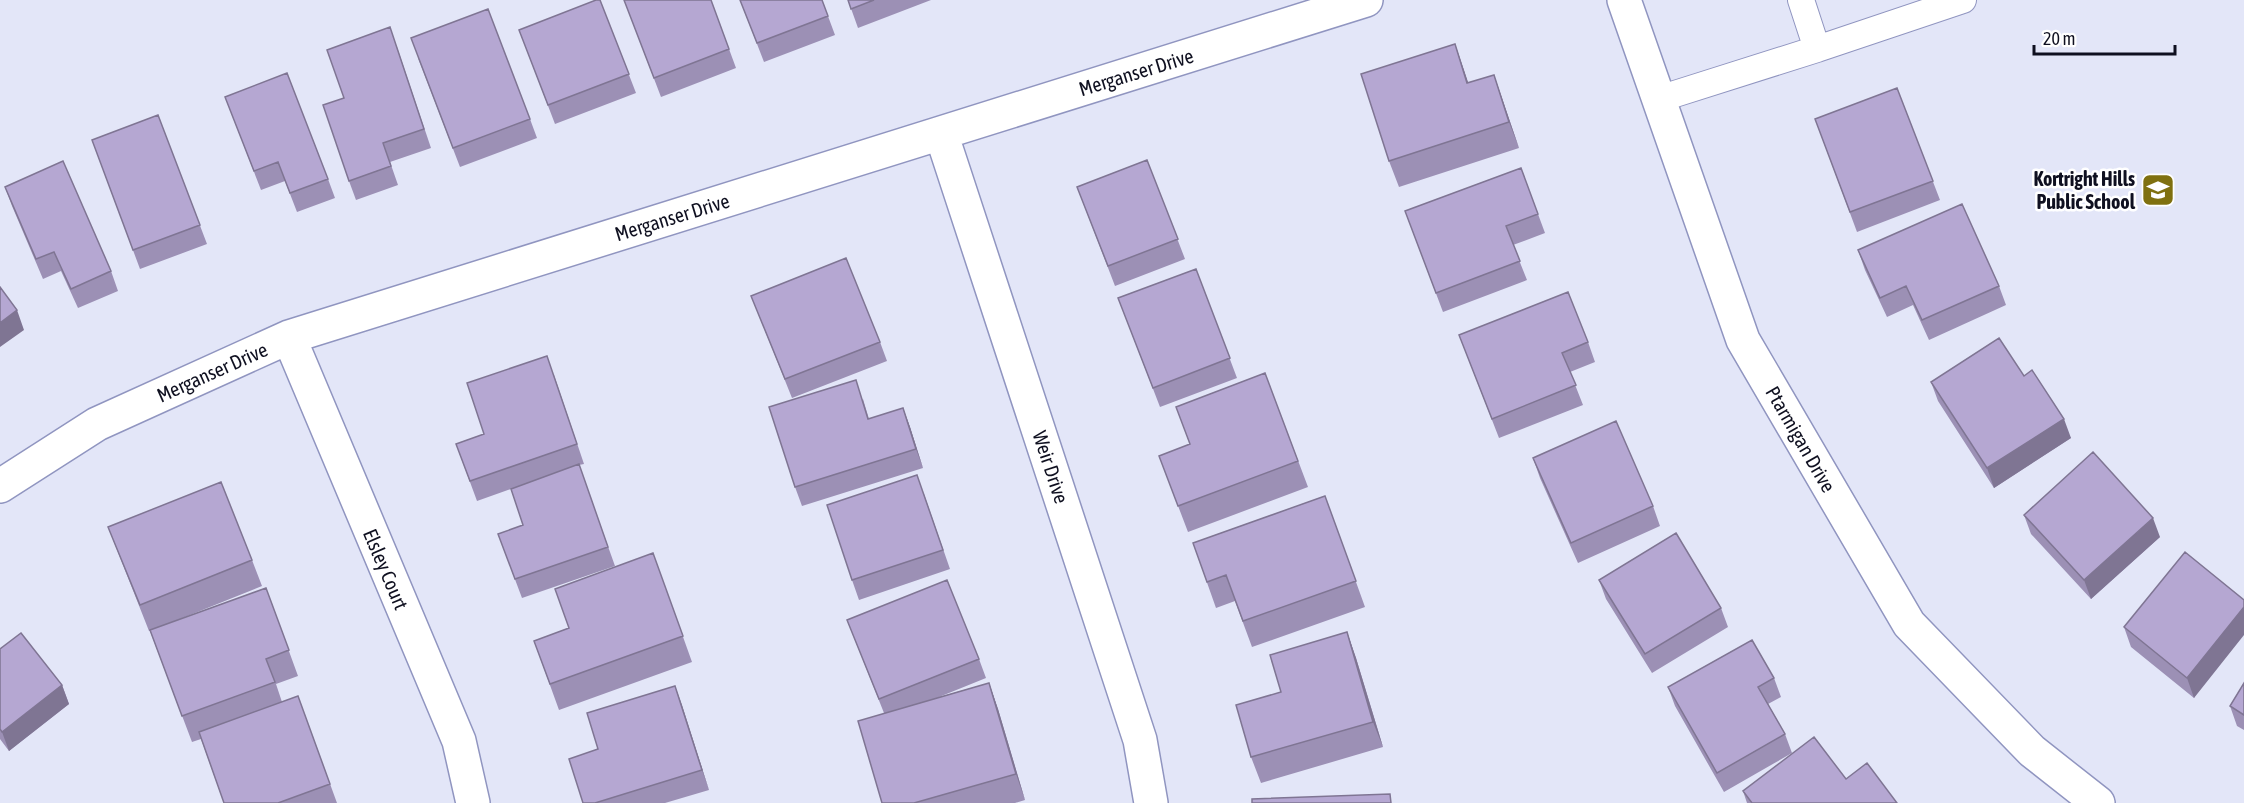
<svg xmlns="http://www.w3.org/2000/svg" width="2244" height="803" font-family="'Asap Condensed',sans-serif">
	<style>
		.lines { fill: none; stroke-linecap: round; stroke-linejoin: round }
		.service-casing { stroke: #9095c0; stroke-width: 28 }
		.minor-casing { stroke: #9095c0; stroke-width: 36 }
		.tertiary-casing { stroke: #9095c0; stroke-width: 36 }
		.service { stroke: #fff; stroke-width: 26 }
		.minor { stroke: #fff; stroke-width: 33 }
		.tertiary { stroke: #fff; stroke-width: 33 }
		.wall { fill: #9c90b5 }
		.shaded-wall { fill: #7f7593 }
		.building { fill: #b5a7d2; stroke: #7f7593; stroke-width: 1.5 }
		.labels { text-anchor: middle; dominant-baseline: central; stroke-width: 5; stroke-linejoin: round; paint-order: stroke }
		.street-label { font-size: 20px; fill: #0f1020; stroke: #fff }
		.poi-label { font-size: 20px; font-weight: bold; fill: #0f1020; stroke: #fff; text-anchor: end }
	</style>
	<rect width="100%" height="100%" fill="#e3e6f8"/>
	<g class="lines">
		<defs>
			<path id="service" d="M 1817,49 L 1963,0
				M 1659,99 L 1817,49 L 1801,0"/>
			<path id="minor" d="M 941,133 L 1140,740 L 1151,803
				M 289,337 L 459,741 L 473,803
				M 0,486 L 97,424 L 289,337 L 1366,0"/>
			<path id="tertiary" d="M 1624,0 L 1743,340 L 1909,624 L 2032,751 L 2098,803"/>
		</defs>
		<!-- service casing -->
		<use href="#service" class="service-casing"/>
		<!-- minor casing -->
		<use href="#minor" class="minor-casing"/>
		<!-- tertiary casing -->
		<use href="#tertiary" class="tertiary-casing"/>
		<!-- service -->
		<use href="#service" class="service"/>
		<!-- minor -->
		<use href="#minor" class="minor"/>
		<!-- tertiary -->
		<use href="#tertiary" class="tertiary"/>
	</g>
	<!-- wall -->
	<path class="wall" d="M 600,0 L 636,93 L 555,124 L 519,30 Z
		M 624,0 L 711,0 L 736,68 L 661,97 Z
		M 740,0 L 822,0 L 835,35 L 764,62 Z
		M 848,0 L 931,0 L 858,28 Z
		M 1455,44 L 1468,83 L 1494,75 L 1519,148 L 1399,187 L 1389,161 Z
		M 397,47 L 431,148 L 390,162 L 398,185 L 356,200 L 349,181 L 344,98 Z
		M 418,58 L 530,119 L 537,138 L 460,167 Z
		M 1897,88 L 1940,200 L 1857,232 L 1815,119 Z
		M 225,97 L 328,179 L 335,198 L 297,212 L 285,181 L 261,190 Z
		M 158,115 L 207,244 L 140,269 L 92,140 Z
		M 1147,160 L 1185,259 L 1115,286 L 1077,187 Z
		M 1521,168 L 1545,233 L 1513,245 L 1527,280 L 1443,312 L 1405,211 Z
		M 5,187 L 111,271 L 118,291 L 78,308 L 61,271 L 43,279 L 12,206 Z
		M 1858,250 L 1999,286 L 2006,305 L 1929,340 L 1913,305 L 1887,317 L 1865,270 Z
		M 1196,269 L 1237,378 L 1160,407 L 1118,298 Z
		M 751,296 L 880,342 L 887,361 L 792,398 Z
		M 1459,335 L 1588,342 L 1595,362 L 1570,372 L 1583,405 L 1499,438 Z
		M 1265,373 L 1308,487 L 1188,532 L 1159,456 L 1190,444 L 1176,407 Z
		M 554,375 L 584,464 L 579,465 L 615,566 L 522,598 L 498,534 L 523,525 L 511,489 L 477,501 L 456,444 L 484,434 Z
		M 2024,376 L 2071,438 L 1994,488 L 1938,401 L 1931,382 Z
		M 863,399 L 869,419 L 903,408 L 910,427 L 923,468 L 802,506 L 795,487 Z
		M 1533,458 L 1653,506 L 1660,526 L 1578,563 L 1540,478 Z
		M 924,494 L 950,569 L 859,600 L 852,580 Z
		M 1325,496 L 1365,607 L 1252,647 L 1235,601 L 1216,608 L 1193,543 Z
		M 2024,515 L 2160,537 L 2091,599 L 2031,534 Z
		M 108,527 L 252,560 L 262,586 L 160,627 L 266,588 L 298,676 L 276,684 L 282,702 L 298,696 L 337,803 L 224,803 L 201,739 L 192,742 L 150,631 L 149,631 Z
		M 653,553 L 692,662 L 559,710 L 534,641 L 569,628 Z
		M 1599,580 L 1721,608 L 1728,627 L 1652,673 L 1606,599 Z
		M 2244,600 L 2194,698 L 2131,647 L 2124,627 Z
		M 847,620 L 979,659 L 986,678 L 939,697 L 989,683 L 998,709 L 1025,800 L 1015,803 L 882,803 L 884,713 Z
		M 1347,632 L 1356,658 L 1383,747 L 1261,783 L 1251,757 L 1281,692 Z
		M 0,649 L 62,685 L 69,704 L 9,751 L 0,739 Z
		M 1774,678 L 1781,697 L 1768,704 L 1785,734 L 1792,753 L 1724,792 L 1675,706 L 1668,687 Z
		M 2244,683 L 2244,730 L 2237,726 L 2230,706 Z
		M 675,686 L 709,790 L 665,803 L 583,803 L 598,749 Z
		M 1846,779 L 1897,803 L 1747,803 L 1743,791 Z"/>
	<!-- shaded-wall -->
	<path class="shaded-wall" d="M 1455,44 L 1464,70 L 1477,109 L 1467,83 Z
		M 1494,75 L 1503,101 L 1519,148 L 1509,122 Z
		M 17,310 L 24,330 L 0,347 L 0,323 Z
		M 903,408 L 910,427 L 923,468 L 916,449 Z
		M 2064,419 L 2071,438 L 1994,488 L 1987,468 Z
		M 2153,518 L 2160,537 L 2091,599 L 2084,580 Z
		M 2244,607 L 2244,635 L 2194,698 L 2187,678 Z
		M 1347,632 L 1356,658 L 1383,747 L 1373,722 Z
		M 989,683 L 998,709 L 1025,800 L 1016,774 Z
		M 62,685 L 69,704 L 9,751 L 2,732 Z
		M 675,686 L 682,705 L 709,790 L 702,770 Z"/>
	<!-- building -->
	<path class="building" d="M 596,0 L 600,0 L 629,74 L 548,105 L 519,30 Z
		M 624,0 L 711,0 L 729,49 L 654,78 Z
		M 740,0 L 822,0 L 828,16 L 757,43 Z
		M 848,0 L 874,0 L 851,9 Z
		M 488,9 L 530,119 L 453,148 L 411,38 Z
		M 390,27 L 424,129 L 383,143 L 391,166 L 349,181 L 323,105 L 344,98 L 327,50 Z
		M 1455,44 L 1467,83 L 1494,75 L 1509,122 L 1389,161 L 1361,74 Z
		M 287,73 L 328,179 L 290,193 L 278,162 L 254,171 L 225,97 Z
		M 1897,88 L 1933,181 L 1850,212 L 1815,119 Z
		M 158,115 L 200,225 L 133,250 L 92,140 Z
		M 1147,160 L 1178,239 L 1108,266 L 1077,187 Z
		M 63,161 L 111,271 L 71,289 L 54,252 L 36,259 L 5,187 Z
		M 1521,168 L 1538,214 L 1506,226 L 1520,261 L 1436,293 L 1405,211 Z
		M 1962,204 L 1999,286 L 1922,320 L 1906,286 L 1880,298 L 1858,250 Z
		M 846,258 L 880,342 L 785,379 L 751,296 Z
		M 1196,269 L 1230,358 L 1153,388 L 1118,298 Z
		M 0,287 L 17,310 L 0,323 Z
		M 1568,292 L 1588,342 L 1562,353 L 1576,385 L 1492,419 L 1459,335 Z
		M 1999,338 L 2024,376 L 2032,370 L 2064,419 L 1987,468 L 1931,382 Z
		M 547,356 L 577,444 L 470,481 L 456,444 L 484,434 L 467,383 Z
		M 1265,373 L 1298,461 L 1178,506 L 1159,456 L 1190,444 L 1176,407 Z
		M 856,380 L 868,419 L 903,408 L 916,449 L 795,487 L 769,407 Z
		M 1616,421 L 1653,506 L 1571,543 L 1533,458 Z
		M 2093,452 L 2153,518 L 2084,580 L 2024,515 Z
		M 579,464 L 608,547 L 515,579 L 498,534 L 523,525 L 511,489 Z
		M 917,475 L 943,550 L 852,580 L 827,505 Z
		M 221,482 L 252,560 L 140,605 L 108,527 Z
		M 1325,496 L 1356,581 L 1243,621 L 1226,575 L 1207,582 L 1193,543 Z
		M 1676,533 L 1721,608 L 1645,654 L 1599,580 Z
		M 2185,552 L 2244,600 L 2244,607 L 2187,678 L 2124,627 Z
		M 653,553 L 683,636 L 550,684 L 534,641 L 569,628 L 555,589 Z
		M 947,580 L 979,659 L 879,699 L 847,620 Z
		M 266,588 L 289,650 L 266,659 L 275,682 L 182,716 L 150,630 Z
		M 1347,632 L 1373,722 L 1251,757 L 1236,705 L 1281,692 L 1270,655 Z
		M 21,633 L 62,685 L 2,732 L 0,729 L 0,649 Z
		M 1752,640 L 1774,678 L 1758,687 L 1785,734 L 1717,773 L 1668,687 Z
		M 989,683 L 1016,774 L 914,803 L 882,803 L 858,721 Z
		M 2244,683 L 2244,715 L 2230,706 Z
		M 675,686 L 702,770 L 595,803 L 583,803 L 569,759 L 598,749 L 587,713 Z
		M 298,696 L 330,784 L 278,803 L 224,803 L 199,732 Z
		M 1814,737 L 1846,779 L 1867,763 L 1897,803 L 1752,803 L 1743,791 Z
		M 1390,794 L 1391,803 L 1252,803 L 1252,799 Z"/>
	<!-- icons -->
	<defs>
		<symbol id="school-square" viewBox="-11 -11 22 22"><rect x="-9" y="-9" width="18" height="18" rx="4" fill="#7f7010" stroke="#fff"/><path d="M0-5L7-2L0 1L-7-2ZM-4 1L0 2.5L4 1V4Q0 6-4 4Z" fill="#fff"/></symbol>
	</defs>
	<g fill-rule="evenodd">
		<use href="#school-square" x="2139" y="171" width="38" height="38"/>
	</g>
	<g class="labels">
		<!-- street labels -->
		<g class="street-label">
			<text transform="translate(1136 72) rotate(-17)">Merganser Drive</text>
			<text transform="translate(672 217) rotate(-17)">Merganser Drive</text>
			<text transform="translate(212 372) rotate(-24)">Merganser Drive</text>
			<text transform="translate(1801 439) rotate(60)">Ptarmigan Drive</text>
			<text transform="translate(1051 467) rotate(72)">Weir Drive</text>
			<text transform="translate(386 569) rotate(67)">Elsley Court</text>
		</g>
		<!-- poi labels -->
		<g class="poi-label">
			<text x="2135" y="178">Kortright Hills<tspan x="2135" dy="23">Public School</tspan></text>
		</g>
	</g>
	<!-- scale -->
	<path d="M2034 45v9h141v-9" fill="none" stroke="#0f1020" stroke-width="3"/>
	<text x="2043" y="45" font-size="18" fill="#0f1020" stroke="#ffffff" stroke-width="4.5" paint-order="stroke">20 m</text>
</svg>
